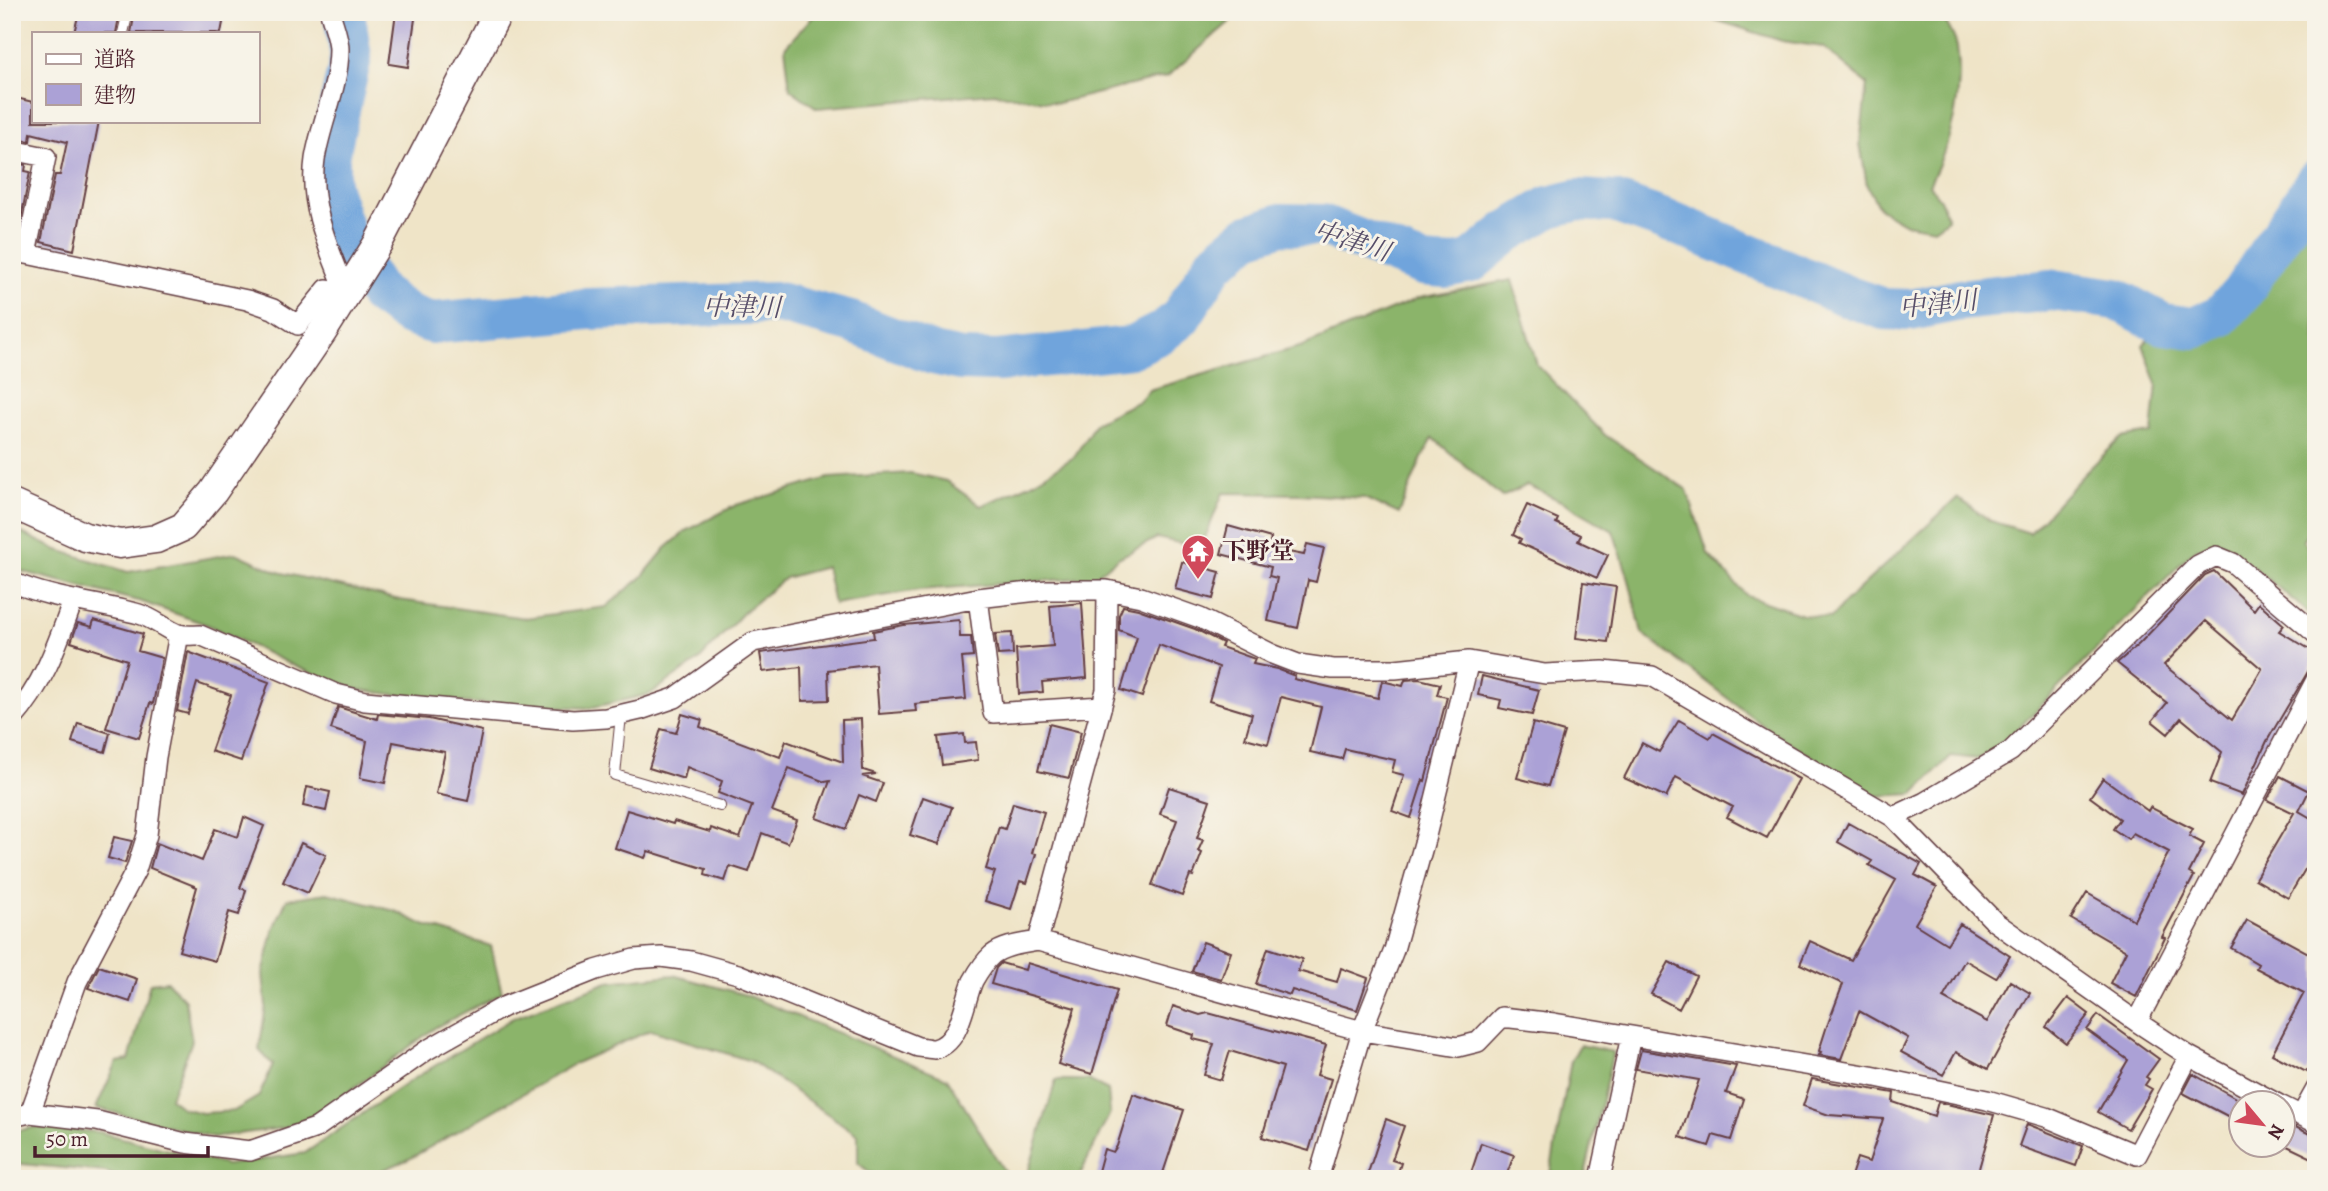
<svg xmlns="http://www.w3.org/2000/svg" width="2328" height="1191" font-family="Alegreya,'Noto Serif JP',serif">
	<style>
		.forest { fill: #8bb46b; stroke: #6a6a4b; stroke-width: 2 }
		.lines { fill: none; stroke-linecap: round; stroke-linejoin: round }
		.river { stroke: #6fa4dc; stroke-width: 42 }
		.building { fill: #aba1d6; fill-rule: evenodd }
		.lane-casing { stroke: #633d42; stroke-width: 12 }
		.street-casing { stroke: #633d42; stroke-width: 22 }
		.secondary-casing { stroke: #633d42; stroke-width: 31 }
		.lane { stroke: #fff; stroke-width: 10 }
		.street { stroke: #fff; stroke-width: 19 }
		.secondary { stroke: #fff; stroke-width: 28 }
		.labels { text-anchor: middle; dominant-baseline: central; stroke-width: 6; stroke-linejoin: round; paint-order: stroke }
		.poi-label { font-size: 24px; font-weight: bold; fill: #4a1f2b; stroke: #f7f3e8; text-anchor: start }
		.water-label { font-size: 26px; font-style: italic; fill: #574e69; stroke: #f7f3e8 }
	</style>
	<rect width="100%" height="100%" fill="#f7f3e8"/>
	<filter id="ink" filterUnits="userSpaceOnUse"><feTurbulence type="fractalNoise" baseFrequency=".0143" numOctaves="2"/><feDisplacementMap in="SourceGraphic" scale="14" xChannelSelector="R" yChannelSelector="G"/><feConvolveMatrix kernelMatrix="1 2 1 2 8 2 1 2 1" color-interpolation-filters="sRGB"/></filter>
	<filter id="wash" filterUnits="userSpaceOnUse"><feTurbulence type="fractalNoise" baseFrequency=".00686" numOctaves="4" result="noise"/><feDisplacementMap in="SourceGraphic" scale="28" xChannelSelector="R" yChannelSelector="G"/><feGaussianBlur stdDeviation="1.57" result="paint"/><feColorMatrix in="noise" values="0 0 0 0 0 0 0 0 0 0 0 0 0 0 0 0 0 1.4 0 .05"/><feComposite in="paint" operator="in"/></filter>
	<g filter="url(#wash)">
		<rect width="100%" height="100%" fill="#efe4c7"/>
		<!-- forest -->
		<path class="forest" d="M 817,12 L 1241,12 L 1168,76 L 1058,103 L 994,93 L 817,108 L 790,89 L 785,47 Z
			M 1690,12 L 1940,12 C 1945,22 1955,35 1957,47 C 1964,93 1951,144 1929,185 L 1940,199 L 1948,219 L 1934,229 L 1906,224 L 1880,209 L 1867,186 L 1860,143 L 1867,84 L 1823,47 L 1782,41 Z
			M 2294,229 L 2316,233 L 2316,518 L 2303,540 L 2316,556 L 2316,619 L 2252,566 L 2218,548 L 2196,548 L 2002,745 L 1978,759 L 1951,756 L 1914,794 L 1877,796 L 1773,733 L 1642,633 L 1628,576 L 1613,531 L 1565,503 L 1527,485 L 1502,497 L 1433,438 L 1421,460 L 1399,514 L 1364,498 L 1300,494 L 1223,493 L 1201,548 L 1157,538 L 1118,558 L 1094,577 L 919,590 L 834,604 L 826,567 L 785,578 L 746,610 L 698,661 L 650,694 L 590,708 L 447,702 L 355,689 L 296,667 L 208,625 L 142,602 L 12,569 L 12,528 L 55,549 L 128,572 L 236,553 L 278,572 L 400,600 L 525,618 L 606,607 L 642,577 L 666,548 L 686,531 L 736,505 L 829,478 L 911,473 L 946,481 L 981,506 L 1030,484 L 1074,457 L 1096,422 L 1139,401 L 1149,390 L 1303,346 L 1419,298 L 1512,280 L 1537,365 L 1605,435 L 1687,490 L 1708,554 L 1747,596 L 1803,615 L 1831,618 L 1846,601 L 1957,498 L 1991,521 L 2030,533 L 2084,474 L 2121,438 L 2152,433 L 2157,384 L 2143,345 L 2152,335 L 2188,335 L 2226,326 Z
			M 327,893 L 395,911 L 424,925 L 491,946 L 502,993 L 436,1027 L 320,1113 L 284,1128 L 213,1137 L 96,1108 L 117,1062 L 129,1060 L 150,983 L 167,981 L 185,1000 L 192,1041 L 170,1098 L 182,1108 L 202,1113 L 234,1111 L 259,1096 L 273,1065 L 259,1050 L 266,1006 L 263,974 L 273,931 L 287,899 Z
			M 673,975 L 746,995 L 947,1078 L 1009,1179 L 878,1179 L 858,1163 L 858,1135 L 751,1061 L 651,1030 L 578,1062 L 409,1159 L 362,1179 L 124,1179 L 105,1172 L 12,1163 L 12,1132 L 35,1127 L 99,1132 L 226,1165 L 305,1153 L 410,1081 L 513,1018 L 608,982 Z
			M 1580,1045 L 1613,1052 L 1584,1179 L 1549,1179 L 1571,1061 Z
			M 1056,1080 L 1088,1080 L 1108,1090 L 1110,1113 L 1078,1179 L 1026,1179 Z"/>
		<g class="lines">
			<!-- river -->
			<path class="river" d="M 344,12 L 351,57 L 329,154 L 329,186 L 348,245 L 379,294 L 409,315 L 432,323 L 588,309 L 779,303 L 851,322 L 933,354 L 961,360 L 998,361 L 1132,347 L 1162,332 L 1180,318 L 1215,263 L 1249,235 L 1281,224 L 1322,225 L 1423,265 L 1446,267 L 1471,262 L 1507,232 L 1549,207 L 1578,200 L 1614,202 L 1679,225 L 1849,297 L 1884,309 L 1911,310 L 1960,300 L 2052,290 L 2116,299 L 2163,324 L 2194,328 L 2221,316 L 2241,294 L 2316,181"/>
		</g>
		<g id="blocks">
			<!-- building -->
			<path class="building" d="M 79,12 L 120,12 L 116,33 L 74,33 Z
				M 135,12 L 225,12 L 221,33 L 131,33 Z
				M 396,12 L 416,12 L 408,67 L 389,64 Z
				M 12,97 L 33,102 L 33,121 L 99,121 L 74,250 L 41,242 L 55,175 L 60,175 L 67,142 L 31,133 L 30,141 L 12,138 Z
				M 12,163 L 26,165 L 25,171 L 30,172 L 18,234 L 12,233 Z
				M 1527,505 L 1558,519 L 1556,523 L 1581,535 L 1578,541 L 1608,555 L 1597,578 L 1519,543 L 1521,539 L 1513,535 Z
				M 1228,526 L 1271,538 L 1268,548 L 1304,555 L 1307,544 L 1324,548 L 1316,582 L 1308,580 L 1298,628 L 1268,621 L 1277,578 L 1269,576 L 1271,567 L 1221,554 Z
				M 1182,562 L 1220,572 L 1213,599 L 1175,589 Z
				M 2214,571 L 2254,610 L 2259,603 L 2284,625 L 2279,631 L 2316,653 L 2316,658 L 2267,741 L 2242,795 L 2210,783 L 2222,752 L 2181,718 L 2168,734 L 2152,721 L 2167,703 L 2117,663 L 2139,644 L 2205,575 ZM 2206,621 L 2262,669 L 2232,720 L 2164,665 Z
				M 1583,582 L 1616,587 L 1608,642 L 1576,638 Z
				M 1082,603 L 1087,678 L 1042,682 L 1043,692 L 1019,694 L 1016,649 L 1053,646 L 1050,606 Z
				M 1123,606 L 1138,609 L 1195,629 L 1223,643 L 1221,647 L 1255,659 L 1253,664 L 1277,669 L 1295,676 L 1294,679 L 1378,698 L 1382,681 L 1403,686 L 1405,680 L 1419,679 L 1440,684 L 1437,695 L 1447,697 L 1425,781 L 1423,780 L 1411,818 L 1392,811 L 1404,775 L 1392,772 L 1395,760 L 1345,749 L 1342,759 L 1310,752 L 1321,707 L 1281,697 L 1268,744 L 1245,738 L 1252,714 L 1209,701 L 1219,667 L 1159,645 L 1142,697 L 1121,690 L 1137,637 L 1119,630 L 1119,615 Z
				M 94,620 L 143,634 L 138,651 L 162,658 L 153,704 L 150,703 L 139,738 L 106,728 L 127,660 L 71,642 L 78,623 L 92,627 Z
				M 959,620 L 960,637 L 971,637 L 973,657 L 962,658 L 966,699 L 915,704 L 916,711 L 879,714 L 875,664 L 828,670 L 829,700 L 802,701 L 801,667 L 763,672 L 760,653 L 874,638 L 873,631 L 904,625 Z
				M 1012,633 L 1013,654 L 998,655 L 995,634 Z
				M 188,652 L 269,682 L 241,761 L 211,751 L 231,695 L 197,683 L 188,714 L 177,711 Z
				M 1482,676 L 1539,690 L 1532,715 L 1499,708 L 1501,700 L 1478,695 Z
				M 338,707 L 377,719 L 378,714 L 429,719 L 482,731 L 468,801 L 436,794 L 445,752 L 393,742 L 385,783 L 360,778 L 367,741 L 331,729 Z
				M 682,714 L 702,720 L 700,727 L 780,757 L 786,741 L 843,762 L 842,720 L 861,719 L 863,770 L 876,774 L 862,776 L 883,783 L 876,802 L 859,795 L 846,829 L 816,818 L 830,781 L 825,782 L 789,768 L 772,811 L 797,820 L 788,843 L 762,833 L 749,872 L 730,866 L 725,881 L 705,875 L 706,869 L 648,851 L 645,858 L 615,848 L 627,810 L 673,824 L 674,821 L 710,832 L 711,828 L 740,838 L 752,806 L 718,793 L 722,781 L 687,767 L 684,779 L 649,768 L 661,729 L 676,733 Z
				M 1679,720 L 1710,738 L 1713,733 L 1799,779 L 1767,838 L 1727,817 L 1733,807 L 1676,777 L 1666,797 L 1624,778 L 1642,743 L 1659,752 Z
				M 78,723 L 110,733 L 105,752 L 72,742 Z
				M 1533,723 L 1564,732 L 1548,786 L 1517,778 Z
				M 1049,724 L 1081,732 L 1069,778 L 1038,771 Z
				M 964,734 L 965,743 L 976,742 L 978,760 L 942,765 L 938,737 Z
				M 2280,776 L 2309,791 L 2299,811 L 2316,821 L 2316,851 L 2288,898 L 2255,879 L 2294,813 L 2267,800 Z
				M 2103,778 L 2148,811 L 2150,807 L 2193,829 L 2189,836 L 2204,844 L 2189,873 L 2194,876 L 2162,937 L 2165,938 L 2136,997 L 2110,983 L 2126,951 L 2071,919 L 2087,893 L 2134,920 L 2169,852 L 2133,833 L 2128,839 L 2113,829 L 2120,819 L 2090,797 Z
				M 307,787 L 330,792 L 326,811 L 303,806 Z
				M 1169,787 L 1210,800 L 1197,838 L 1203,840 L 1198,851 L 1202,853 L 1193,876 L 1190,875 L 1182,896 L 1152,885 L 1177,820 L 1160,814 Z
				M 923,797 L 952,807 L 939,844 L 910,835 Z
				M 1013,803 L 1044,812 L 1032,853 L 1036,854 L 1027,883 L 1020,881 L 1011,909 L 985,901 L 995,872 L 986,869 L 999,827 L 1005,829 Z
				M 244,817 L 264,826 L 240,888 L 246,890 L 239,915 L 229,912 L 215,961 L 179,951 L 197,887 L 150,868 L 157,843 L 202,861 L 215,829 L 238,837 Z
				M 1848,823 L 1921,864 L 1915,875 L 1937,887 L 1915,924 L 1947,944 L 1960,924 L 2010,956 L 1996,978 L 1965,960 L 1943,998 L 1987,1022 L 2010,981 L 2030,993 L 1988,1069 L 1956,1052 L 1943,1075 L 1901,1052 L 1908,1038 L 1859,1011 L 1841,1059 L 1819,1055 L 1821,1052 L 1819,1051 L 1826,1029 L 1843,984 L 1800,964 L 1810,941 L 1851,960 L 1896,880 L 1869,865 L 1872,861 L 1838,842 Z
				M 114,837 L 132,841 L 125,863 L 108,858 Z
				M 301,843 L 326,855 L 308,893 L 283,882 Z
				M 2247,920 L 2316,957 L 2316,1053 L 2306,1072 L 2272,1054 L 2304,993 L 2256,968 L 2258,964 L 2231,948 Z
				M 1203,942 L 1231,952 L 1221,979 L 1192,971 Z
				M 1268,948 L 1302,959 L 1298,971 L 1337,982 L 1341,968 L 1368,978 L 1357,1010 L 1292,990 L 1290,995 L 1256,984 Z
				M 1669,962 L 1696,976 L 1679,1009 L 1651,994 Z
				M 1001,963 L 1025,970 L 1027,963 L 1117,990 L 1092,1074 L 1058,1064 L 1075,1008 L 991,984 L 996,968 Z
				M 99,966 L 137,979 L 130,1002 L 88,988 Z
				M 2068,998 L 2089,1014 L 2066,1043 L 2046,1027 Z
				M 1173,1006 L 1200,1015 L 1208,1013 L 1326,1045 L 1317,1075 L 1331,1079 L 1309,1151 L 1262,1137 L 1283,1067 L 1230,1051 L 1221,1080 L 1204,1075 L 1214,1044 L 1193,1039 L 1194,1035 L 1167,1026 Z
				M 2098,1015 L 2159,1059 L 2146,1077 L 2149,1079 L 2145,1085 L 2152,1089 L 2128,1129 L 2098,1112 L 2128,1060 L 2087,1030 Z
				M 1641,1050 L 1736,1066 L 1726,1093 L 1744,1099 L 1731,1140 L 1713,1135 L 1709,1146 L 1680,1137 L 1699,1080 L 1636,1069 Z
				M 2193,1074 L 2241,1101 L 2241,1123 L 2183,1093 Z
				M 1812,1079 L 1894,1093 L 1893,1102 L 1934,1116 L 1938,1102 L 1994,1115 L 1976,1179 L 1850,1179 L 1857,1158 L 1869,1162 L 1883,1119 L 1829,1115 L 1803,1106 Z
				M 1133,1094 L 1184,1110 L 1161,1179 L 1111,1179 L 1097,1175 L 1104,1149 L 1113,1152 L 1117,1146 Z
				M 1386,1119 L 1404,1126 L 1392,1160 L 1401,1163 L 1396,1179 L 1366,1179 Z
				M 2283,1121 L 2316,1137 L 2316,1160 L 2283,1144 Z
				M 2027,1124 L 2083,1146 L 2076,1166 L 2019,1146 Z
				M 1481,1143 L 1514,1155 L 1505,1179 L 1469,1179 Z"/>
		</g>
	</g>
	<g filter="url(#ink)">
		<use href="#blocks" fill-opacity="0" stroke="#633d42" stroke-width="2"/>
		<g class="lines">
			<defs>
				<path id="lane" d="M 123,33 L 128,12
					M 621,715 L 615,775 L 720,806"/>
				<path id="street" d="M 330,12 C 333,24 339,37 339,49 C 339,86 321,122 315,159 C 308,206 330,251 347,294
					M 12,150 L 46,157 L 26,254
					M 12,251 L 247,300 L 273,309 L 298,325 L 327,289 L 347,294
					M 12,582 C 54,600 95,602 139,614 C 153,618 165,629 178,634 C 185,636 193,635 200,635 L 336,694 L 365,701 L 573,720 L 606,718 L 640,710 L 675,698 L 753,642 L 978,598 L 1047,590 L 1107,590 L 1141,597 L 1200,618 L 1272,654 L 1298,664 L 1333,669 L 1395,669 L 1469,661 L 1545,674 L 1603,671 L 1652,676 L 1893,817 L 1995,922 L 2137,1022 L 2189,1056 L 2278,1104
					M 978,598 L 993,713 L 1102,706
					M 12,720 C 44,684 57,645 73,601
					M 1893,817 L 1925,802 L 2011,751 L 2198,565 L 2216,556 L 2233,563 L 2316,634
					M 1038,941 L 1362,1031 L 1458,1047 L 1478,1042 L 1502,1017 L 1554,1023 L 1871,1076 L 1987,1100 L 2046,1117 L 2137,1155 L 2189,1056
					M 2137,1022 L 2316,680
					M 2282,1106 L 2316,1123
					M 30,1113 L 97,1121 L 185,1143 L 250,1151 L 316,1128 L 427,1050 L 503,1007 L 596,970 L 634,959 L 661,957 L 691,961 L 738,974 L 918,1047 C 922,1047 930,1049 934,1049 C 961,1044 964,1001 973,981 C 978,972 984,962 992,955 C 1005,945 1023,944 1038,941 L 1106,690 L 1107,590
					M 2301,1116 L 2316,1089
					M 12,1117 L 30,1113 L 77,982 L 136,870 L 147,835 L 156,757 L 179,634
					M 1318,1179 L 1362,1031 L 1394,950 L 1426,836 L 1469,661
					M 1600,1179 L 1631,1036"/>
				<path id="secondary" d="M 12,504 L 85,537 L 120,544 L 156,539 L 183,527 L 213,492 L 323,331 L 378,243 L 498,12"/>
			</defs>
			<!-- lane casing -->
			<use href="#lane" class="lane-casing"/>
			<!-- street casing -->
			<use href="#street" class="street-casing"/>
			<!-- secondary casing -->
			<use href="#secondary" class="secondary-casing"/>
			<!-- lane -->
			<use href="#lane" class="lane"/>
			<!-- street -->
			<use href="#street" class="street"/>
			<!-- secondary -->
			<use href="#secondary" class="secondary"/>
		</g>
	</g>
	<!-- icons -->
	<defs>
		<symbol id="temple-pin" viewBox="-11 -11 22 30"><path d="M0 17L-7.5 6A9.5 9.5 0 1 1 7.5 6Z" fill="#d1495b" stroke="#f7f3e8"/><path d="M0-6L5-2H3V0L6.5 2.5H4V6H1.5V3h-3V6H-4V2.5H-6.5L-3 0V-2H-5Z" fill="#fff"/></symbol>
	</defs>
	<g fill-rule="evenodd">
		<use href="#temple-pin" x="1179" y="532" width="38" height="52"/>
	</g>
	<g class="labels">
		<!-- poi labels -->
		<g class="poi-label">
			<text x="1222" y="551">下野堂</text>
		</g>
		<!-- water labels -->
		<g class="water-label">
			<text transform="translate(1352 241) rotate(18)">中津川</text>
			<text transform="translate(1938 304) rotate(-6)">中津川</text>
			<text transform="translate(742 307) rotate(1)">中津川</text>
		</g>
	</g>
	<!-- margin -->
	<rect width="2328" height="1191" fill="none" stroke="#f7f3e8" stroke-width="42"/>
	<!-- legend -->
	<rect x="32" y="32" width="228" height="91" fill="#f7f3e8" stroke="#b29e9c" stroke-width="2"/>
	<rect x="46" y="54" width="35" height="10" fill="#ffffff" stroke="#b29e9c" stroke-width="2"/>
	<text x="94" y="66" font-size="21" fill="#4a1f2b">道路</text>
	<rect x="46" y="84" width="35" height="21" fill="#aba1d6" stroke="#b29e9c" stroke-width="2"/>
	<text x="94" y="102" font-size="21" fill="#4a1f2b">建物</text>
	<!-- north arrow -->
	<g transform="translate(2262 1124) rotate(119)"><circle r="33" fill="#f7f3e8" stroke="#b29e9c" stroke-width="2"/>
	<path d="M0-5L12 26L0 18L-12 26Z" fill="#d1495b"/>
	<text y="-10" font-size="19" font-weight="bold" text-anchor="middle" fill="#4a1f2b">N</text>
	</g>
	<!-- scale -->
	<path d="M35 1146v10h173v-10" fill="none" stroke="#4a1f2b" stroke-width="3.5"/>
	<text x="46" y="1146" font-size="21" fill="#4a1f2b" stroke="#f7f3e8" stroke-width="5" paint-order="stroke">50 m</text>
</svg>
